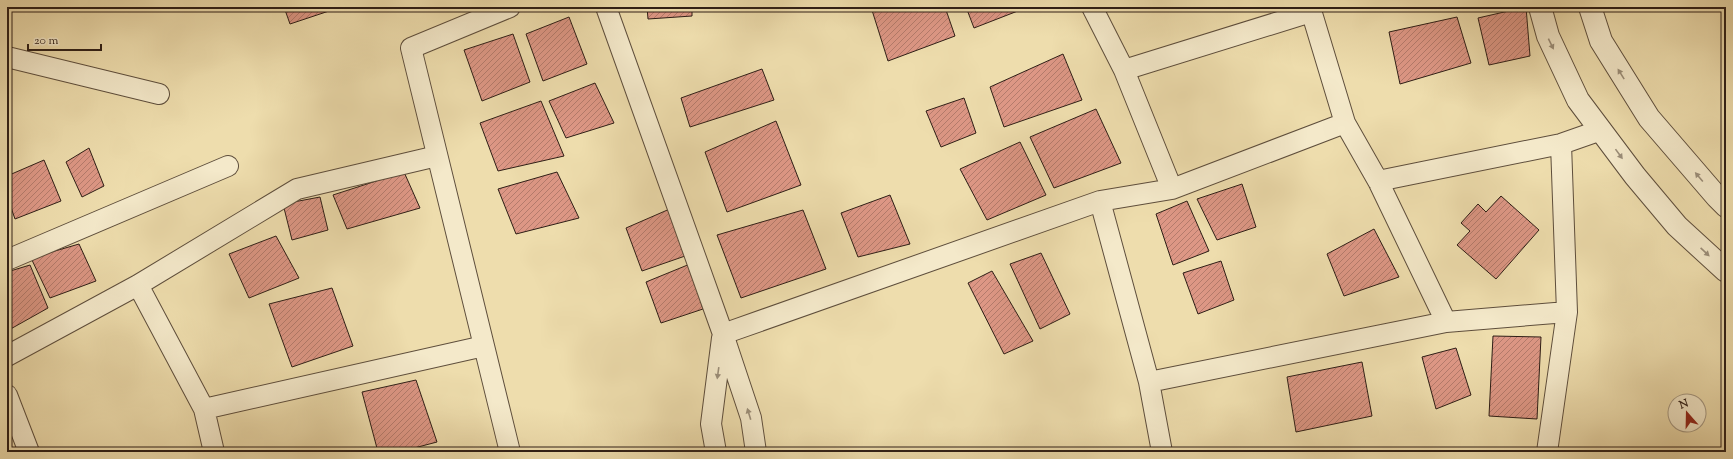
<svg xmlns="http://www.w3.org/2000/svg" width="1733" height="459" font-family="'Sorts Mill Goudy',serif">
	<style>
		.building { fill: url(#building-hatch); stroke: #2e1e16 }
		.lines { fill: none; stroke-linecap: round; stroke-linejoin: round }
		.minor-casing { stroke: #5e4e3c; stroke-width: 22 }
		.tertiary-casing { stroke: #5e4e3c; stroke-width: 24 }
		.minor { stroke: #f4e9ca; stroke-width: 20 }
		.tertiary { stroke: #f4e9ca; stroke-width: 22 }
		.oneway { fill: #9b8e79 }
	</style>
	<defs>
		<pattern id="building-hatch" width="6" height="6" patternUnits="userSpaceOnUse"><rect width="6" height="6" fill="#dd9785"/><path d="M-1 1l2-2M0 6l6-6M5 7l2-2" fill="none" stroke="#b47b6c"/></pattern>
	</defs>
	<rect width="100%" height="100%" fill="#eeddad"/>
	<filter id="stains"><feTurbulence type="fractalNoise" baseFrequency=".005" numOctaves="4"/><feColorMatrix values="0 0 0 0 .2 0 0 0 0 .09 0 0 0 0 .02 0 0 0 .5 -.17"/></filter>
	<radialGradient id="worn" r=".72"><stop offset=".6" stop-color="#630" stop-opacity="0"/><stop offset="1" stop-color="#630" stop-opacity=".3"/></radialGradient>
	<!-- building -->
	<path class="building" d="M 284,7 L 341,7 L 290,24 Z
		M 647,7 L 692,7 L 692,16 L 648,19 Z
		M 871,7 L 945,7 L 955,36 L 888,61 Z
		M 966,7 L 1028,7 L 974,28 Z
		M 1526,7 L 1530,56 L 1489,65 L 1478,18 Z
		M 569,17 L 587,64 L 543,81 L 526,34 Z
		M 1457,17 L 1471,63 L 1400,84 L 1389,32 Z
		M 513,34 L 530,82 L 482,101 L 464,50 Z
		M 1063,54 L 1082,100 L 1004,127 L 990,87 Z
		M 762,69 L 774,100 L 690,127 L 681,98 Z
		M 595,83 L 614,123 L 566,138 L 549,101 Z
		M 964,98 L 976,133 L 941,147 L 926,111 Z
		M 541,101 L 564,156 L 498,171 L 480,123 Z
		M 1096,109 L 1121,163 L 1054,188 L 1030,137 Z
		M 776,121 L 801,185 L 727,212 L 705,152 Z
		M 1020,142 L 1046,195 L 987,220 L 960,169 Z
		M 89,148 L 104,186 L 82,197 L 66,162 Z
		M 44,160 L 61,201 L 15,219 L 7,196 L 7,176 Z
		M 404,172 L 420,208 L 347,229 L 333,195 Z
		M 557,172 L 579,218 L 516,234 L 498,189 Z
		M 1242,184 L 1256,227 L 1217,240 L 1197,199 Z
		M 890,195 L 910,244 L 858,257 L 841,213 Z
		M 1501,196 L 1539,230 L 1496,279 L 1457,245 L 1470,231 L 1461,223 L 1478,204 L 1486,212 Z
		M 320,197 L 328,230 L 292,240 L 283,204 Z
		M 1187,201 L 1209,251 L 1173,265 L 1156,214 Z
		M 672,208 L 688,255 L 642,271 L 626,228 Z
		M 803,210 L 826,269 L 741,298 L 717,235 Z
		M 1374,229 L 1399,277 L 1344,296 L 1327,254 Z
		M 276,236 L 299,278 L 249,298 L 229,254 Z
		M 79,244 L 96,281 L 50,298 L 31,258 Z
		M 1041,253 L 1070,314 L 1040,329 L 1010,264 Z
		M 1221,261 L 1234,300 L 1198,314 L 1183,273 Z
		M 690,264 L 703,309 L 661,323 L 646,282 Z
		M 30,265 L 48,308 L 7,331 L 7,272 Z
		M 992,271 L 1033,341 L 1004,354 L 968,283 Z
		M 332,288 L 353,346 L 292,367 L 269,304 Z
		M 1493,336 L 1541,337 L 1537,419 L 1489,416 Z
		M 1456,348 L 1471,395 L 1436,409 L 1422,357 Z
		M 1362,362 L 1372,416 L 1296,432 L 1287,377 Z
		M 416,380 L 437,442 L 399,452 L 378,452 L 362,392 Z"/>
	<g class="lines">
		<defs>
			<path id="minor" d="M 510,7 L 411,48 L 510,452
				M 606,7 L 723,334 L 1100,201 L 1172,189 L 1345,123
				M 1092,7 L 1124,70 L 1172,189
				M 1310,7 L 1345,123 L 1378,181 L 1446,322
				M 7,57 L 159,94
				M 1124,70 L 1311,12
				M 1378,181 L 1561,144 L 1601,130
				M 1100,201 L 1149,382 L 1162,452
				M 7,260 L 228,166
				M 138,285 L 204,409 L 214,452
				M 723,334 L 751,418 L 756,452
				M 7,356 L 138,285 L 297,189 L 437,156
				M 1149,382 L 1446,322 L 1567,312
				M 7,395 L 29,452
				M 204,409 L 484,346
				M 716,452 L 711,424 L 722,338
				M 1547,452 L 1567,312 L 1561,144"/>
			<path id="tertiary" d="M 1540,7 L 1548,36 L 1578,100 L 1635,176 L 1677,226 L 1726,271
				M 1590,7 L 1601,41 L 1649,118 L 1717,197 L 1726,206"/>
		</defs>
		<!-- minor casing -->
		<use href="#minor" class="minor-casing"/>
		<!-- tertiary casing -->
		<use href="#tertiary" class="tertiary-casing"/>
		<!-- minor -->
		<use href="#minor" class="minor"/>
		<!-- tertiary -->
		<use href="#tertiary" class="tertiary"/>
	</g>
	<!-- one-way arrows -->
	<defs><path id="oneway-solid" d="M-6-.8H1V-3.2L6.5 0L1 3.2V.8H-6Z"/></defs>
	<g class="oneway">
		<use href="#oneway-solid" transform="translate(1551 44) rotate(64)"/>
		<use href="#oneway-solid" transform="translate(1621 74) rotate(-122)"/>
		<use href="#oneway-solid" transform="translate(1619 154) rotate(54)"/>
		<use href="#oneway-solid" transform="translate(1699 177) rotate(-130)"/>
		<use href="#oneway-solid" transform="translate(1705 252) rotate(43)"/>
		<use href="#oneway-solid" transform="translate(718 373) rotate(98)"/>
		<use href="#oneway-solid" transform="translate(749 414) rotate(-107)"/>
	</g>
	<!-- margin -->
	<rect width="1733" height="459" fill="none" stroke="#eeddad" stroke-width="24"/>
	<rect x="8" y="8" width="1717" height="443" fill="none" stroke="#2e1e16" stroke-width="2"/>
	<rect x="12" y="12" width="1709" height="435" fill="none" stroke="#2e1e16"/>
	<!-- north arrow -->
	<g transform="translate(1687 413) rotate(340)"><circle r="19" fill="#f4e9ca" stroke="#a59882"/>
	<path d="M0-3L7 15L0 10L-7 15Z" fill="#8f2418"/>
	<text y="-6" font-size="11" font-weight="bold" text-anchor="middle" fill="#2e1e16">N</text>
	</g>
	<!-- scale -->
	<path d="M28 44v6h73v-6" fill="none" stroke="#2e1e16" stroke-width="2"/>
	<text x="34" y="44" font-size="12" fill="#2e1e16" stroke="#f4e9ca" stroke-width="3" paint-order="stroke">20 m</text>
	<rect width="100%" height="100%" filter="url(#stains)"/>
	<rect width="100%" height="100%" fill="url(#worn)"/>
</svg>
